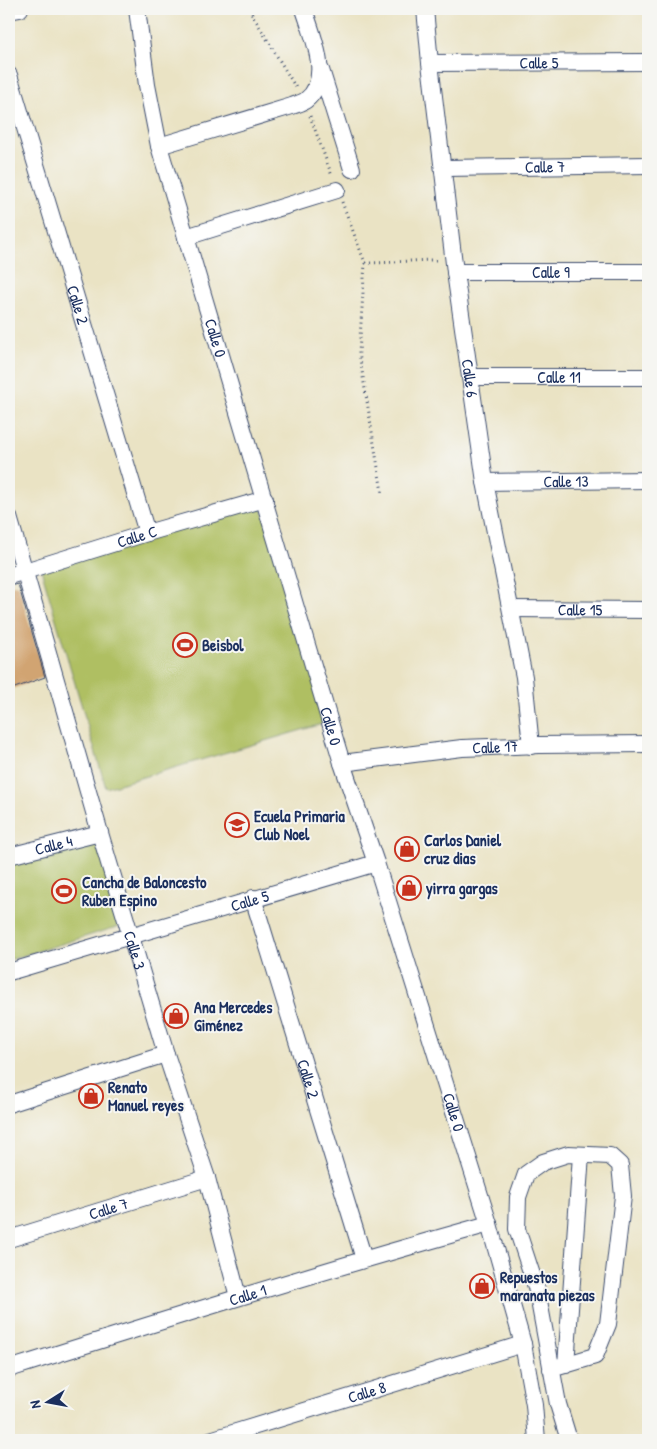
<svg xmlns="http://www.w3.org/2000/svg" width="657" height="1449" font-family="'Patrick Hand',sans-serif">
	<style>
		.green { fill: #afbf62; stroke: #657760 }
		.building { fill: #d1a472 }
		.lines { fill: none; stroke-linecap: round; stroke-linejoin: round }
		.minor-casing { stroke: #3a4a6d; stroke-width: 18 }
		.path { stroke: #3a4a6d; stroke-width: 3; stroke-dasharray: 1 4; stroke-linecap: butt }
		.minor { stroke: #fff; stroke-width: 16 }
		.labels { text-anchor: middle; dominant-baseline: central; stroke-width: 4; stroke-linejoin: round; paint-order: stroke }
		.street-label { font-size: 16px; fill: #1b2f5e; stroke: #f6f6f2 }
		.poi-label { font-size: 16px; font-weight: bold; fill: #1b2f5e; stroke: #f6f6f2; text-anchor: start }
	</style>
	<rect width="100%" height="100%" fill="#f6f6f2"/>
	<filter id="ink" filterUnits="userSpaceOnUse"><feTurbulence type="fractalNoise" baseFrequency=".02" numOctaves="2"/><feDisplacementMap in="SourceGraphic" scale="10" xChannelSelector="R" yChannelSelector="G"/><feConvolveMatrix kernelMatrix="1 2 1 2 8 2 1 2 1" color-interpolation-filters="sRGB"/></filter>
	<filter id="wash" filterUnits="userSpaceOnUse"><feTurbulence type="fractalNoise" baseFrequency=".0096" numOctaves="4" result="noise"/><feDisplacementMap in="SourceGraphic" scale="20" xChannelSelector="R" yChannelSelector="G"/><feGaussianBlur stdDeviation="1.12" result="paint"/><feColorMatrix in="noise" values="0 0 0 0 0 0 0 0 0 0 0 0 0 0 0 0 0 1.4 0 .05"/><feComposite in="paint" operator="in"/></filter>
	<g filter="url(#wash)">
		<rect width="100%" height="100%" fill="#eae3c4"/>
		<!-- green -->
		<path class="green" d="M 261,504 L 329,722 L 106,788 L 41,569 Z
			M 103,834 L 130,923 L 9,960 L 9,858 Z"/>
		<g id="blocks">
			<!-- building -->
			<path class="building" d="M 18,584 L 45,677 L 9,690 L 9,586 Z"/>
		</g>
	</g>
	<g filter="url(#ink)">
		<use href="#blocks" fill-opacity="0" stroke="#3a4a6d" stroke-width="1"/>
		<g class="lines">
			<defs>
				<g id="minor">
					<path id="s1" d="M 137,9 L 147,85 L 159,146 L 342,763 L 376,863 L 489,1224 L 523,1344 L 534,1405 L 537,1440"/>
					<path id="s2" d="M 425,9 L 430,63 L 455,272 L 485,482 L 524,677 L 531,746"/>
					<path d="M 9,11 L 20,9"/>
					<path id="s3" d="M 430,63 L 648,62"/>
					<path d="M 321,70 L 352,169"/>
					<path id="s4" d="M 9,75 L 147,533"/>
					<path d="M 159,146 L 292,106 C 297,104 302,103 306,100 C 333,79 312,35 304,9"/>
					<path id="s5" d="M 443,168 L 648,165"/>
					<path d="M 186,237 L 337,190"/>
					<path id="s6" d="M 455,272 L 648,272"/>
					<path id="s7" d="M 470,377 L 648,377"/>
					<path id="s8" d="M 485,482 L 648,480"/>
					<path id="s9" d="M 9,517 L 100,833 L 166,1054 L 207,1178 L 238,1297"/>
					<path id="s10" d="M 9,576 L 147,533 L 265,499"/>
					<path id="s11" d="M 511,609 L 648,610"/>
					<path id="s12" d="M 342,763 L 462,748 L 539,745 L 648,744"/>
					<path id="s13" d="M 9,856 L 100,833"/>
					<path id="s14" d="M 253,898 L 364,1259"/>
					<path id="s15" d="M 9,972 L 376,863"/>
					<path d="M 9,1104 L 166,1054"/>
					<path id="s16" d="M 9,1239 L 207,1178"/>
					<path d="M 566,1365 L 581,1155"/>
					<path id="s17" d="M 9,1369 C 168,1319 327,1269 489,1224"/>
					<path d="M 551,1369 L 595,1356 L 608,1324 L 623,1196 L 620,1165 L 610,1156 L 568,1154 L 543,1162 L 526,1174 L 518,1197 L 517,1229 L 537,1290 L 558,1404 L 569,1440"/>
					<path id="s18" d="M 210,1440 L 523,1344"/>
				</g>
			</defs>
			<!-- minor casing -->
			<use href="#minor" class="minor-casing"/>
			<!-- path -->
			<path class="path" d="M 249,9 L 296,88
				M 310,116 L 332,176
				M 342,202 L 365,263 L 359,353 L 382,492
				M 365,263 C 390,263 414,260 439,260"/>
			<!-- minor -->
			<use href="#minor" class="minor"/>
		</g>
	</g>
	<!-- icons -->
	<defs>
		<symbol id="stadium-ring" viewBox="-11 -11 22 22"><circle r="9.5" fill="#f6f6f2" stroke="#c8321e" stroke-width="1.5"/><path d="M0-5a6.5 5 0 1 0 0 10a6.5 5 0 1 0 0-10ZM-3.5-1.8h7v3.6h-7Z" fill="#c8321e"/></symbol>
		<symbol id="school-ring" viewBox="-11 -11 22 22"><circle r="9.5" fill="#f6f6f2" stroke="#c8321e" stroke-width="1.5"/><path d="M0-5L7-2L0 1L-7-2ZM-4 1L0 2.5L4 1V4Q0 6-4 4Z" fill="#c8321e"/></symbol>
		<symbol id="shop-ring" viewBox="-11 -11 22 22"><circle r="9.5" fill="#f6f6f2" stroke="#c8321e" stroke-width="1.5"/><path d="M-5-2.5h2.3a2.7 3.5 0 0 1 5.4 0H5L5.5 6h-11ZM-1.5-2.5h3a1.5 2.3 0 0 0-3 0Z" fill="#c8321e"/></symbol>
	</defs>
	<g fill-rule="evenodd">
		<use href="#stadium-ring" x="171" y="631" width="28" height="28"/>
		<use href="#school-ring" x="223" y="811" width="28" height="28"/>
		<use href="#shop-ring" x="393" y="835" width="28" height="28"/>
		<use href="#shop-ring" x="395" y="874" width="28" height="28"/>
		<use href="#stadium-ring" x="50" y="877" width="28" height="28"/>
		<use href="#shop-ring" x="162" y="1002" width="28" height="28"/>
		<use href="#shop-ring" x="77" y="1082" width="28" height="28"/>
		<use href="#shop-ring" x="468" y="1272" width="28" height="28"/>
	</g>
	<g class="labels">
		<!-- street labels -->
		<g class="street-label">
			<text stroke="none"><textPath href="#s3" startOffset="109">Calle 5</textPath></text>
			<text stroke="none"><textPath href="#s5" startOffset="102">Calle 7</textPath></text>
			<text stroke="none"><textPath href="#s6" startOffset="96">Calle 9</textPath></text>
			<text stroke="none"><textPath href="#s4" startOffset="240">Calle 2</textPath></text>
			<text stroke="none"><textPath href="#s1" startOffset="339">Calle 0</textPath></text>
			<text stroke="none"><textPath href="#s7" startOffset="89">Calle 11</textPath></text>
			<text stroke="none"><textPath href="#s2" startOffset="372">Calle 6</textPath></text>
			<text stroke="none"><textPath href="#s8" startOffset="81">Calle 13</textPath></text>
			<text stroke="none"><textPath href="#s10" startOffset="134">Calle C</textPath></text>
			<text stroke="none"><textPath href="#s11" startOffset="69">Calle 15</textPath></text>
			<text stroke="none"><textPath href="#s1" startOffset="744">Calle 0</textPath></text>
			<text stroke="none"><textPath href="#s12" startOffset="154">Calle 17</textPath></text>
			<text stroke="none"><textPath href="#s13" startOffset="46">Calle 4</textPath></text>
			<text stroke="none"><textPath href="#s15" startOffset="251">Calle 5</textPath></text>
			<text stroke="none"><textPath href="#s9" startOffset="451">Calle 3</textPath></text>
			<text stroke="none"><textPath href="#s14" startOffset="189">Calle 2</textPath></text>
			<text stroke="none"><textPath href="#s1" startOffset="1149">Calle 0</textPath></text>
			<text stroke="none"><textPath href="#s16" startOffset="104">Calle 7</textPath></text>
			<text stroke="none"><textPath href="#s17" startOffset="250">Calle 1</textPath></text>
			<text stroke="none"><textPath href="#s18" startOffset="164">Calle 8</textPath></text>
		</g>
		<!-- poi labels -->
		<g class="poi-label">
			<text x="202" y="645">Beisbol</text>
			<text x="254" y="816">Ecuela Primaria<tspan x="254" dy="18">Club Noel</tspan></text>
			<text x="424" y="840">Carlos Daniel<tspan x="424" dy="18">cruz dias</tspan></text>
			<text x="82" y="882">Cancha de Baloncesto<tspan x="82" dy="18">Ruben Espino</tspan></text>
			<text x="426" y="888">yirra gargas</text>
			<text x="194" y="1007">Ana Mercedes<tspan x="194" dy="18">Giménez</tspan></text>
			<text x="108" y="1087">Renato<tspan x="108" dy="18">Manuel reyes</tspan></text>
			<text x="500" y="1277">Repuestos<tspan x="500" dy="18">maranata piezas</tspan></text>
		</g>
	</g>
	<!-- margin -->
	<rect width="657" height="1449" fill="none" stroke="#f6f6f2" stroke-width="30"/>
	<!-- north arrow -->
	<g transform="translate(48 1402) rotate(259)" stroke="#f6f6f2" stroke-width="4" paint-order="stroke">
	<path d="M0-4L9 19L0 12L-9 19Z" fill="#1b2f5e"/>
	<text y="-8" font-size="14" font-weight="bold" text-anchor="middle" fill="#1b2f5e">N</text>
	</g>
</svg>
